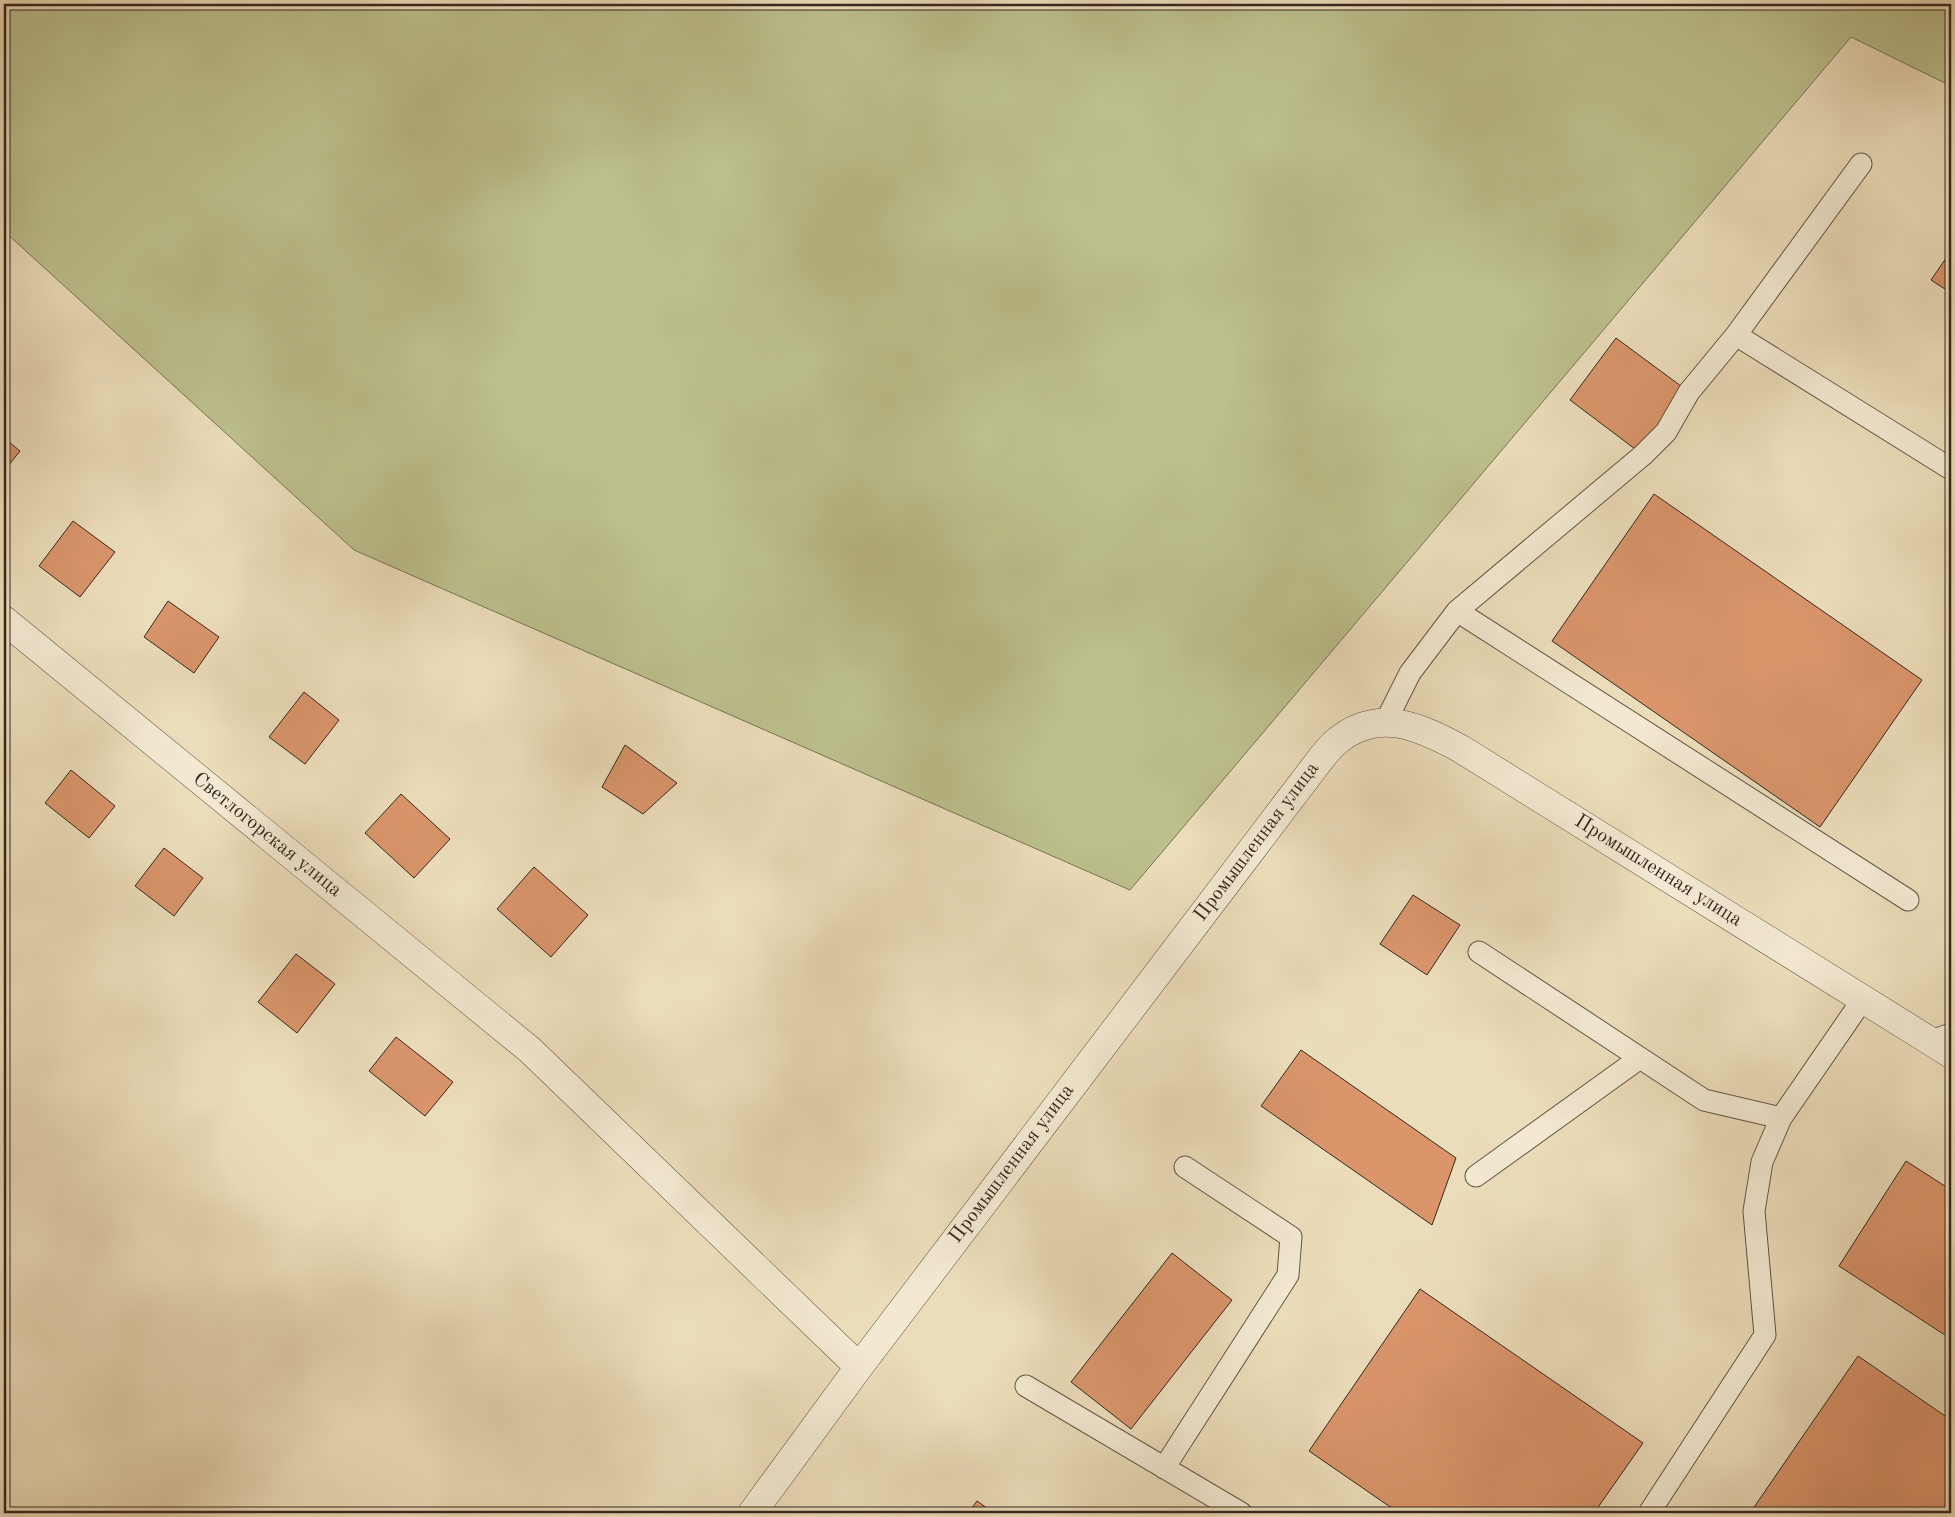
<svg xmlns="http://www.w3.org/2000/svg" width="1955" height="1517" font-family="'Old Standard TT',serif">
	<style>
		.green { fill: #bcc08d; stroke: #787456 }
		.building { fill: #da956b; stroke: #35281f }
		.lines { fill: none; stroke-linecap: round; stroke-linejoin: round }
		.lane-casing { stroke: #635546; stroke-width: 23 }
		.street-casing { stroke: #635546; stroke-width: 29 }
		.lane { stroke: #f3e9d2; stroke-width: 21 }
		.street { stroke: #f3e9d2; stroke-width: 28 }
		.labels { text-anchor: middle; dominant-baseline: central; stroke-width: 4.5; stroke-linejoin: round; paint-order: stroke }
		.street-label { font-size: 20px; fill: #35281f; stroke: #f3e9d2 }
	</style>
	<rect width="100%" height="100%" fill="#ecddba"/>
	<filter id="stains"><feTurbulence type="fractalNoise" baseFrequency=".004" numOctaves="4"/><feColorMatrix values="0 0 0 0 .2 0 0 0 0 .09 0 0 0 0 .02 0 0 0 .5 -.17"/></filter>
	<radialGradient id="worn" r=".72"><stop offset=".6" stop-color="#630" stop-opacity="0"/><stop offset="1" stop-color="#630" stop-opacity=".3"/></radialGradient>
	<!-- green -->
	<path class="green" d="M 4,4 L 1951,4 L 1951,86 L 1851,37 L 1130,890 L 354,550 L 4,231 Z"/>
	<!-- building -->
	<path class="building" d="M 1951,251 L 1951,293 L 1931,280 Z
		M 1616,338 L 1689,392 L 1643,455 L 1570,400 Z
		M 4,438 L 20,451 L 4,471 Z
		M 1654,494 L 1922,680 L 1820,827 L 1552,641 Z
		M 73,521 L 115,552 L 80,597 L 39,566 Z
		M 168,601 L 219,637 L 194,673 L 144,637 Z
		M 304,692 L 339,720 L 305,764 L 269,737 Z
		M 625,745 L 677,783 L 643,814 L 602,787 Z
		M 71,770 L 115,806 L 89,838 L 45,803 Z
		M 401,794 L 450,839 L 414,878 L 365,833 Z
		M 164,848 L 203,878 L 174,916 L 135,886 Z
		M 534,867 L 588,915 L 551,957 L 497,909 Z
		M 1413,895 L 1460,925 L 1427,975 L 1380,944 Z
		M 296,954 L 335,984 L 297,1033 L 258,1002 Z
		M 396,1037 L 453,1082 L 425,1116 L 369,1071 Z
		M 1301,1050 L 1456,1158 L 1432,1225 L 1261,1106 Z
		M 1906,1161 L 1951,1190 L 1951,1339 L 1839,1266 Z
		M 1172,1253 L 1232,1300 L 1131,1429 L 1071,1382 Z
		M 1420,1289 L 1643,1443 L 1594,1513 L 1399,1513 L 1309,1451 Z
		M 1858,1356 L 1951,1420 L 1951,1506 L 1946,1513 L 1750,1513 Z
		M 977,1501 L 994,1513 L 968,1513 Z"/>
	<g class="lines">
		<defs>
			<path id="lane" d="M 1736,335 L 1951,469
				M 1457,611 L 1908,900
				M 1386,721 L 1410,673 L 1457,611 L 1643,455 L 1666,432 L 1689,392 L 1736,335 L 1861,164
				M 1479,952 L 1704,1100 L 1781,1118
				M 1931,1041 L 1951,1034
				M 1476,1176 L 1640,1058
				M 1026,1386 L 1241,1513
				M 1164,1468 L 1288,1275 L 1291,1237 L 1185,1167
				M 1649,1513 L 1765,1335 L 1754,1211 L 1762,1162 L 1781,1118 L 1863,999"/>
			<path id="street" d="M 4,620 L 530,1050 L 859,1367
				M 752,1513 L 859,1367 L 1316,765 C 1322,757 1329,748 1336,742 C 1377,707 1419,726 1461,749 L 1951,1054"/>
		</defs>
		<!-- lane casing -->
		<use href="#lane" class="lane-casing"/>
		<!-- street casing -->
		<use href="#street" class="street-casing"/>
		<!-- lane -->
		<use href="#lane" class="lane"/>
		<!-- street -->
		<use href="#street" class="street"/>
	</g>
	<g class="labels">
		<!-- street labels -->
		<g class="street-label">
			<text transform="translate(267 835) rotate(39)">Светлогорская улица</text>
			<text transform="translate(1257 842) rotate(-53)">Промышленная улица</text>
			<text transform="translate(1658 871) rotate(32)">Промышленная улица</text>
			<text transform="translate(1012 1164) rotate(-53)">Промышленная улица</text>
		</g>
	</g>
	<!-- margin -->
	<rect width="1955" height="1517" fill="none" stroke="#ecddba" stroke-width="20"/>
	<rect x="5" y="5" width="1945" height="1507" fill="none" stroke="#35281f" stroke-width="2.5"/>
	<rect x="10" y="10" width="1935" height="1497" fill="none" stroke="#35281f"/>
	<rect width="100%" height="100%" filter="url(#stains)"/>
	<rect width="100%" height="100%" fill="url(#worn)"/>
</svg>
